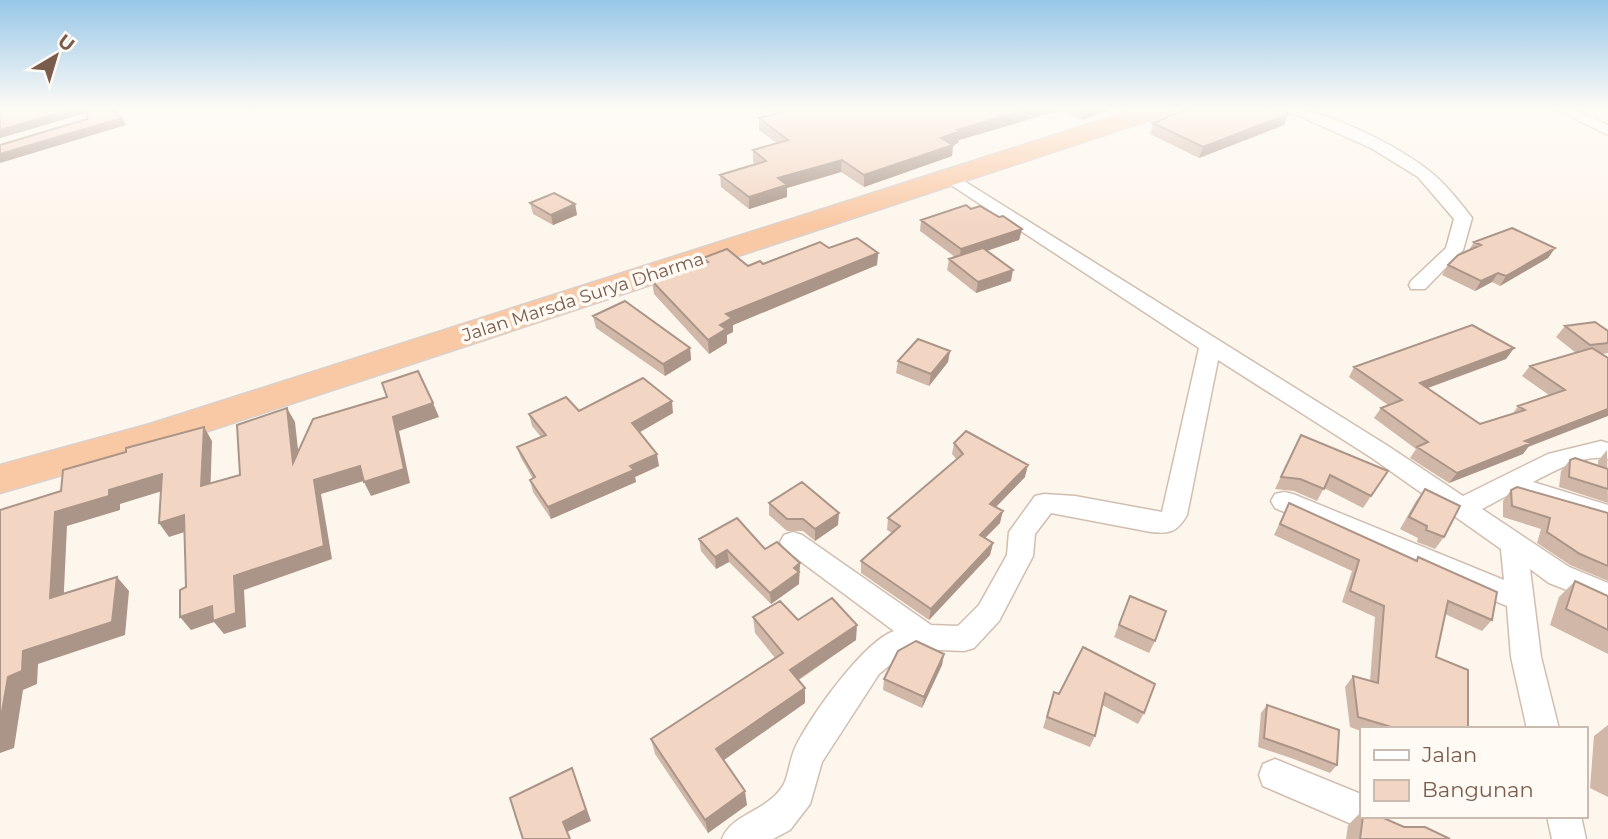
<svg xmlns="http://www.w3.org/2000/svg" width="1608" height="839" font-family="Montserrat,sans-serif">
	<style>
		.lines { fill: none; stroke-linecap: round; stroke-linejoin: round }
		.minor-casing { stroke: #d1beb0; stroke-width: 3 }
		.trunk-casing { stroke: #dad1cd; stroke-width: 3 }
		.minor { fill: #fff; fill-rule: evenodd }
		.trunk { fill: #f9c8a4; fill-rule: evenodd }
		.wall { fill: #d1b7a8 }
		.shaded-wall { fill: #aa9588 }
		.building { fill: #f3d5c3; stroke: #aa9588; stroke-width: 2 }
		.labels { text-anchor: middle; dominant-baseline: central; stroke-width: 7; stroke-linejoin: round; paint-order: stroke }
		.street-label { font-size: 18px; fill: #7a5c4d; stroke: #fffaf3 }
	</style>
	<rect width="100%" height="100%" fill="#fdf6ec"/>
	<g class="lines">
		<defs>
			<path id="minor" d="M 1281,108 C 1323,108 1395,144 1428,170 C 1444,182 1460,202 1472,218 L 1463,250 L 1425,289 L 1411,289 L 1409,285 L 1411,281 L 1446,248 L 1454,219 L 1418,177 L 1371,148 Z
				M 1553,108 L 1572,108 L 1608,125 L 1608,135 Z
				M 948,171 L 1388,446 L 1463,496 L 1548,454 L 1601,441 L 1608,443 L 1608,459 C 1585,453 1553,472 1533,482 L 1608,505 L 1608,525 L 1510,494 L 1482,509 L 1569,567 L 1608,583 L 1608,606 L 1549,583 L 1530,569 L 1541,657 L 1559,729 L 1527,729 L 1511,657 L 1507,606 L 1275,508 L 1271,501 L 1275,494 L 1284,492 L 1293,494 L 1504,580 L 1501,549 L 1372,458 L 1218,360 L 1187,515 C 1177,532 1170,534 1151,532 L 1051,513 L 1035,534 L 1033,556 L 999,621 L 974,648 L 964,651 L 918,649 L 906,652 L 879,674 L 822,762 L 810,804 L 790,830 L 773,839 L 722,839 C 732,813 768,812 784,784 C 789,773 790,759 795,748 C 810,717 863,642 894,631 L 784,549 L 780,542 L 784,535 L 793,532 L 802,535 L 931,625 L 958,626 L 979,605 L 1007,555 L 1009,532 L 1035,496 L 1044,494 L 1075,496 L 1162,512 L 1199,348 L 942,179 L 940,176 Z
				M 1275,759 L 1361,794 L 1361,816 L 1376,816 L 1373,823 L 1361,828 L 1263,786 L 1259,775 L 1263,764 Z
				M 1547,816 L 1581,816 L 1586,839 L 1552,839 Z"/>
			<path id="trunk" d="M 1139,108 L 1174,108 L 1171,113 L 172,443 L 0,493 L 0,465 L 150,424 Z"/>
		</defs>
		<!-- minor casing -->
		<use href="#minor" class="minor-casing"/>
		<!-- trunk casing -->
		<use href="#trunk" class="trunk-casing"/>
		<!-- minor -->
		<use href="#minor" class="minor"/>
		<!-- trunk -->
		<use href="#trunk" class="trunk"/>
	</g>
	<!-- wall -->
	<path class="wall" d="M 0,108 L 109,108 L 126,125 L 87,119 L 87,114 L 86,113 L 0,138 Z
		M 763,108 L 1116,108 L 1082,120 L 1061,110 L 959,140 L 958,143 L 953,145 L 952,156 L 864,187 L 841,172 L 787,188 L 787,197 L 749,209 L 721,187 L 720,175 L 756,164 L 753,162 L 753,150 L 777,143 L 759,130 L 759,118 L 773,115 Z
		M 1153,123 L 1284,125 L 1199,158 L 1150,134 Z
		M 530,203 L 575,204 L 577,215 L 553,225 L 533,214 Z
		M 971,209 L 999,217 L 1022,229 L 1019,240 L 987,251 L 1011,281 L 976,293 L 947,270 L 949,259 L 955,257 L 920,231 L 921,220 Z
		M 1474,242 L 1555,248 L 1548,258 L 1500,286 L 1492,282 L 1475,291 L 1442,275 L 1448,265 L 1469,250 Z
		M 829,248 L 878,253 L 877,265 L 733,325 L 733,332 L 727,335 L 727,343 L 709,354 L 654,294 L 652,281 L 703,264 L 703,258 L 748,266 L 763,264 Z
		M 593,316 L 690,348 L 691,360 L 665,376 L 596,328 Z
		M 1565,326 L 1608,331 L 1608,353 L 1602,354 L 1523,454 L 1449,483 L 1410,458 L 1416,449 L 1374,418 L 1381,408 L 1388,405 L 1349,377 L 1354,367 L 1514,348 L 1506,359 L 1428,388 L 1480,424 L 1512,415 L 1518,406 L 1549,395 L 1522,376 L 1530,366 L 1576,353 L 1556,337 Z
		M 950,351 L 948,362 L 929,386 L 896,373 L 898,361 Z
		M 579,411 L 673,413 L 639,432 L 659,466 L 635,477 L 636,482 L 551,519 L 533,492 L 530,480 L 533,479 L 521,458 L 517,447 L 541,437 L 532,426 L 529,414 Z
		M 1301,435 L 1388,471 L 1363,508 L 1324,488 L 1317,501 L 1294,491 L 1275,489 Z
		M 954,443 L 1025,477 L 996,507 L 1000,523 L 985,538 L 993,543 L 990,555 L 929,620 L 861,573 L 861,561 L 892,533 L 887,530 L 888,518 L 957,460 L 952,454 Z
		M 1607,450 L 1608,503 L 1559,487 L 1561,471 L 1570,460 L 1598,466 L 1598,461 Z
		M 1425,489 L 1444,537 L 1435,549 L 1417,542 L 1418,538 L 1400,529 L 1416,501 Z
		M 1511,490 L 1608,513 L 1608,581 L 1570,565 L 1537,543 L 1541,529 L 1503,517 L 1503,501 Z
		M 769,503 L 838,525 L 815,541 L 803,531 L 787,531 L 769,515 Z
		M 1289,503 L 1416,560 L 1418,557 L 1492,620 L 1482,631 L 1445,614 L 1436,657 L 1468,729 L 1361,729 L 1361,731 L 1350,727 L 1345,687 L 1353,676 L 1370,681 L 1375,617 L 1342,602 L 1352,571 L 1274,535 Z
		M 699,539 L 800,575 L 799,576 L 799,584 L 771,604 L 729,562 L 716,569 L 701,551 Z
		M 1575,581 L 1608,596 L 1608,654 L 1550,625 L 1559,597 Z
		M 1130,596 L 1155,641 L 1149,653 L 1114,637 Z
		M 753,617 L 798,620 L 856,640 L 799,680 L 805,688 L 805,703 L 724,760 L 747,805 L 708,833 L 655,754 L 651,739 L 775,658 L 755,633 Z
		M 1083,647 L 1144,713 L 1138,724 L 1102,705 L 1095,736 L 1090,747 L 1043,728 L 1054,692 L 1059,694 Z
		M 944,654 L 942,665 L 922,708 L 883,690 L 884,679 Z
		M 1267,705 L 1337,765 L 1330,773 L 1291,758 L 1258,747 L 1261,713 Z
		M 1608,725 L 1608,797 L 1590,788 L 1594,736 Z
		M 1361,812 L 1361,816 L 1379,816 L 1404,827 L 1450,839 L 1346,839 L 1348,825 Z"/>
	<!-- shaded-wall -->
	<path class="shaded-wall" d="M 76,108 L 83,108 L 86,113 L 0,138 L 0,130 Z
		M 1032,108 L 1062,108 L 1061,110 L 959,140 L 958,143 L 953,145 L 952,156 L 864,187 L 864,175 L 957,130 Z
		M 1086,108 L 1116,108 L 1082,120 L 1084,109 Z
		M 1288,114 L 1284,125 L 1199,158 L 1203,147 Z
		M 122,118 L 126,125 L 0,163 L 0,154 Z
		M 842,160 L 841,172 L 787,188 L 787,197 L 749,209 L 749,197 L 778,178 Z
		M 575,204 L 577,215 L 553,225 L 551,215 Z
		M 1022,229 L 1019,240 L 959,260 L 961,249 Z
		M 1555,248 L 1548,258 L 1500,286 L 1506,276 Z
		M 878,253 L 877,265 L 733,325 L 733,332 L 727,335 L 727,343 L 709,354 L 708,340 L 720,325 L 726,314 Z
		M 1013,270 L 1011,281 L 976,293 L 978,282 Z
		M 1498,273 L 1492,282 L 1475,291 L 1481,281 Z
		M 690,348 L 691,360 L 665,376 L 663,364 Z
		M 1514,348 L 1506,359 L 1414,393 L 1420,383 Z
		M 950,351 L 948,362 L 929,386 L 931,374 Z
		M 672,401 L 673,413 L 635,435 L 632,423 Z
		M 433,403 L 439,417 L 399,431 L 410,483 L 371,496 L 364,482 L 393,417 Z
		M 287,408 L 295,422 L 301,477 L 293,463 Z
		M 1608,409 L 1608,416 L 1528,447 L 1523,454 L 1449,483 L 1457,473 L 1525,441 Z
		M 204,427 L 212,441 L 210,500 L 201,486 Z
		M 657,454 L 659,466 L 635,477 L 636,482 L 551,519 L 548,507 Z
		M 1028,465 L 1025,477 L 988,515 L 990,504 Z
		M 360,466 L 367,480 L 321,494 L 332,559 L 244,590 L 246,627 L 224,634 L 214,622 L 191,630 L 180,617 L 234,576 L 314,480 Z
		M 162,474 L 172,488 L 120,504 L 120,510 L 67,526 L 63,611 L 50,598 L 55,512 L 109,490 Z
		M 1003,511 L 1000,523 L 977,546 L 980,535 Z
		M 839,513 L 838,525 L 815,541 L 815,529 Z
		M 184,515 L 194,529 L 169,537 L 159,523 Z
		M 993,543 L 990,555 L 929,620 L 931,609 Z
		M 727,550 L 729,562 L 716,569 L 715,557 Z
		M 800,563 L 799,584 L 771,604 L 770,593 L 794,568 Z
		M 117,577 L 129,591 L 125,635 L 38,664 L 37,684 L 23,690 L 14,748 L 0,753 L 0,723 L 8,677 L 23,651 Z
		M 857,625 L 856,640 L 790,685 L 790,670 Z
		M 944,654 L 942,665 L 922,708 L 924,697 Z
		M 805,688 L 805,703 L 718,764 L 716,749 Z
		M 572,768 L 591,821 L 567,832 L 563,822 Z
		M 745,791 L 747,805 L 708,833 L 705,820 Z"/>
	<!-- building -->
	<path class="building" d="M 0,108 L 76,108 L 0,130 Z
		M 87,108 L 109,108 L 122,118 L 0,154 L 0,145 L 87,119 L 88,109 Z
		M 780,108 L 1032,108 L 957,130 L 960,131 L 941,138 L 953,145 L 864,175 L 842,160 L 778,178 L 787,185 L 749,197 L 720,175 L 766,161 L 753,150 L 788,140 L 759,118 L 785,112 Z
		M 1190,108 L 1275,108 L 1288,114 L 1203,147 L 1153,123 Z
		M 554,193 L 575,204 L 551,215 L 530,203 Z
		M 966,205 L 971,209 L 980,206 L 999,217 L 1003,216 L 1022,229 L 961,249 L 921,220 Z
		M 1512,228 L 1555,248 L 1506,276 L 1498,273 L 1481,281 L 1448,265 L 1458,255 L 1481,245 L 1474,242 Z
		M 857,238 L 878,253 L 726,314 L 732,318 L 720,325 L 726,329 L 708,340 L 652,281 L 708,262 L 703,258 L 727,249 L 748,266 L 760,261 L 763,264 L 820,242 L 829,248 Z
		M 983,248 L 1013,270 L 978,282 L 949,259 Z
		M 625,301 L 690,348 L 663,364 L 593,316 Z
		M 1595,322 L 1608,331 L 1608,343 L 1590,345 L 1565,326 Z
		M 1472,325 L 1514,348 L 1420,383 L 1480,424 L 1525,410 L 1518,406 L 1565,390 L 1530,366 L 1592,348 L 1608,358 L 1608,409 L 1525,441 L 1531,443 L 1457,473 L 1417,447 L 1428,442 L 1381,408 L 1402,400 L 1354,367 Z
		M 918,339 L 950,351 L 931,374 L 898,361 Z
		M 418,371 L 433,403 L 393,417 L 404,469 L 364,482 L 360,466 L 314,480 L 324,546 L 234,576 L 236,613 L 213,621 L 212,606 L 180,617 L 180,590 L 186,587 L 184,515 L 159,523 L 162,474 L 109,490 L 109,496 L 55,512 L 50,598 L 117,577 L 112,622 L 23,651 L 22,671 L 8,677 L 0,723 L 0,510 L 61,491 L 63,470 L 126,452 L 126,448 L 204,427 L 201,486 L 240,475 L 237,425 L 287,408 L 293,463 L 313,419 L 387,397 L 382,383 Z
		M 643,378 L 672,401 L 632,423 L 657,454 L 630,466 L 634,470 L 548,507 L 530,480 L 535,477 L 517,447 L 546,435 L 529,414 L 566,397 L 579,411 Z
		M 966,431 L 1028,465 L 990,504 L 1003,511 L 980,535 L 993,543 L 931,609 L 861,561 L 900,526 L 888,518 L 963,454 L 954,443 Z
		M 1301,435 L 1388,471 L 1371,496 L 1330,475 L 1324,489 L 1300,479 L 1281,477 Z
		M 1575,458 L 1608,469 L 1608,489 L 1569,477 L 1570,460 Z
		M 802,482 L 839,513 L 815,529 L 803,519 L 787,519 L 769,503 Z
		M 1517,487 L 1608,513 L 1608,566 L 1580,554 L 1547,532 L 1550,518 L 1512,506 L 1511,490 Z
		M 1425,489 L 1460,506 L 1444,537 L 1426,530 L 1427,526 L 1409,517 Z
		M 1289,503 L 1417,561 L 1418,557 L 1497,592 L 1492,620 L 1448,601 L 1436,657 L 1468,670 L 1468,729 L 1398,729 L 1358,717 L 1353,676 L 1378,683 L 1384,606 L 1350,591 L 1359,560 L 1280,524 Z
		M 737,518 L 765,549 L 777,542 L 800,563 L 794,568 L 799,572 L 770,593 L 727,550 L 715,557 L 699,539 Z
		M 1575,581 L 1608,596 L 1608,630 L 1566,609 Z
		M 1130,596 L 1166,611 L 1155,641 L 1119,625 Z
		M 832,598 L 857,625 L 790,670 L 805,688 L 716,749 L 745,791 L 705,820 L 651,739 L 783,653 L 753,617 L 780,601 L 798,620 Z
		M 916,641 L 944,654 L 924,697 L 884,679 L 898,651 Z
		M 1083,647 L 1155,684 L 1144,713 L 1105,693 L 1095,736 L 1047,717 L 1054,692 L 1059,694 Z
		M 1267,705 L 1339,730 L 1337,765 L 1298,750 L 1264,738 Z
		M 572,768 L 586,810 L 563,822 L 570,839 L 523,839 L 510,798 Z
		M 1363,816 L 1379,816 L 1404,827 L 1425,827 L 1450,839 L 1360,839 Z"/>
	<!-- sky -->
	<linearGradient id="sky" x2="0" y2="1"><stop stop-color="#97c7e8"/><stop offset="0.48" stop-color="#fefbf6"/><stop offset="1" stop-color="#fefbf6" stop-opacity="0"/></linearGradient>
	<rect width="1608" height="226" fill="url(#sky)"/>
	<g class="labels">
		<!-- street labels -->
		<g class="street-label">
			<text transform="translate(583 297) rotate(-18)">Jalan Marsda Surya Dharma</text>
		</g>
	</g>
	<!-- legend -->
	<rect x="1360" y="727" width="228" height="91" fill="#fffaf3" stroke="#cabbb1" stroke-width="2"/>
	<rect x="1374" y="750" width="35" height="10" fill="#ffffff" stroke="#cabbb1" stroke-width="2"/>
	<text x="1422" y="762" font-size="21" fill="#7a5c4d">Jalan</text>
	<rect x="1374" y="780" width="35" height="21" fill="#f3d5c3" stroke="#cabbb1" stroke-width="2"/>
	<text x="1422" y="797" font-size="21" fill="#7a5c4d">Bangunan</text>
	<!-- north arrow -->
	<g transform="translate(56 56) rotate(38)" stroke="#fffaf3" stroke-width="5" paint-order="stroke">
	<path d="M0-5L12 26L0 18L-12 26Z" fill="#7a5c4d"/>
	<text y="-10" font-size="19" font-weight="bold" text-anchor="middle" fill="#7a5c4d">U</text>
	</g>
</svg>
